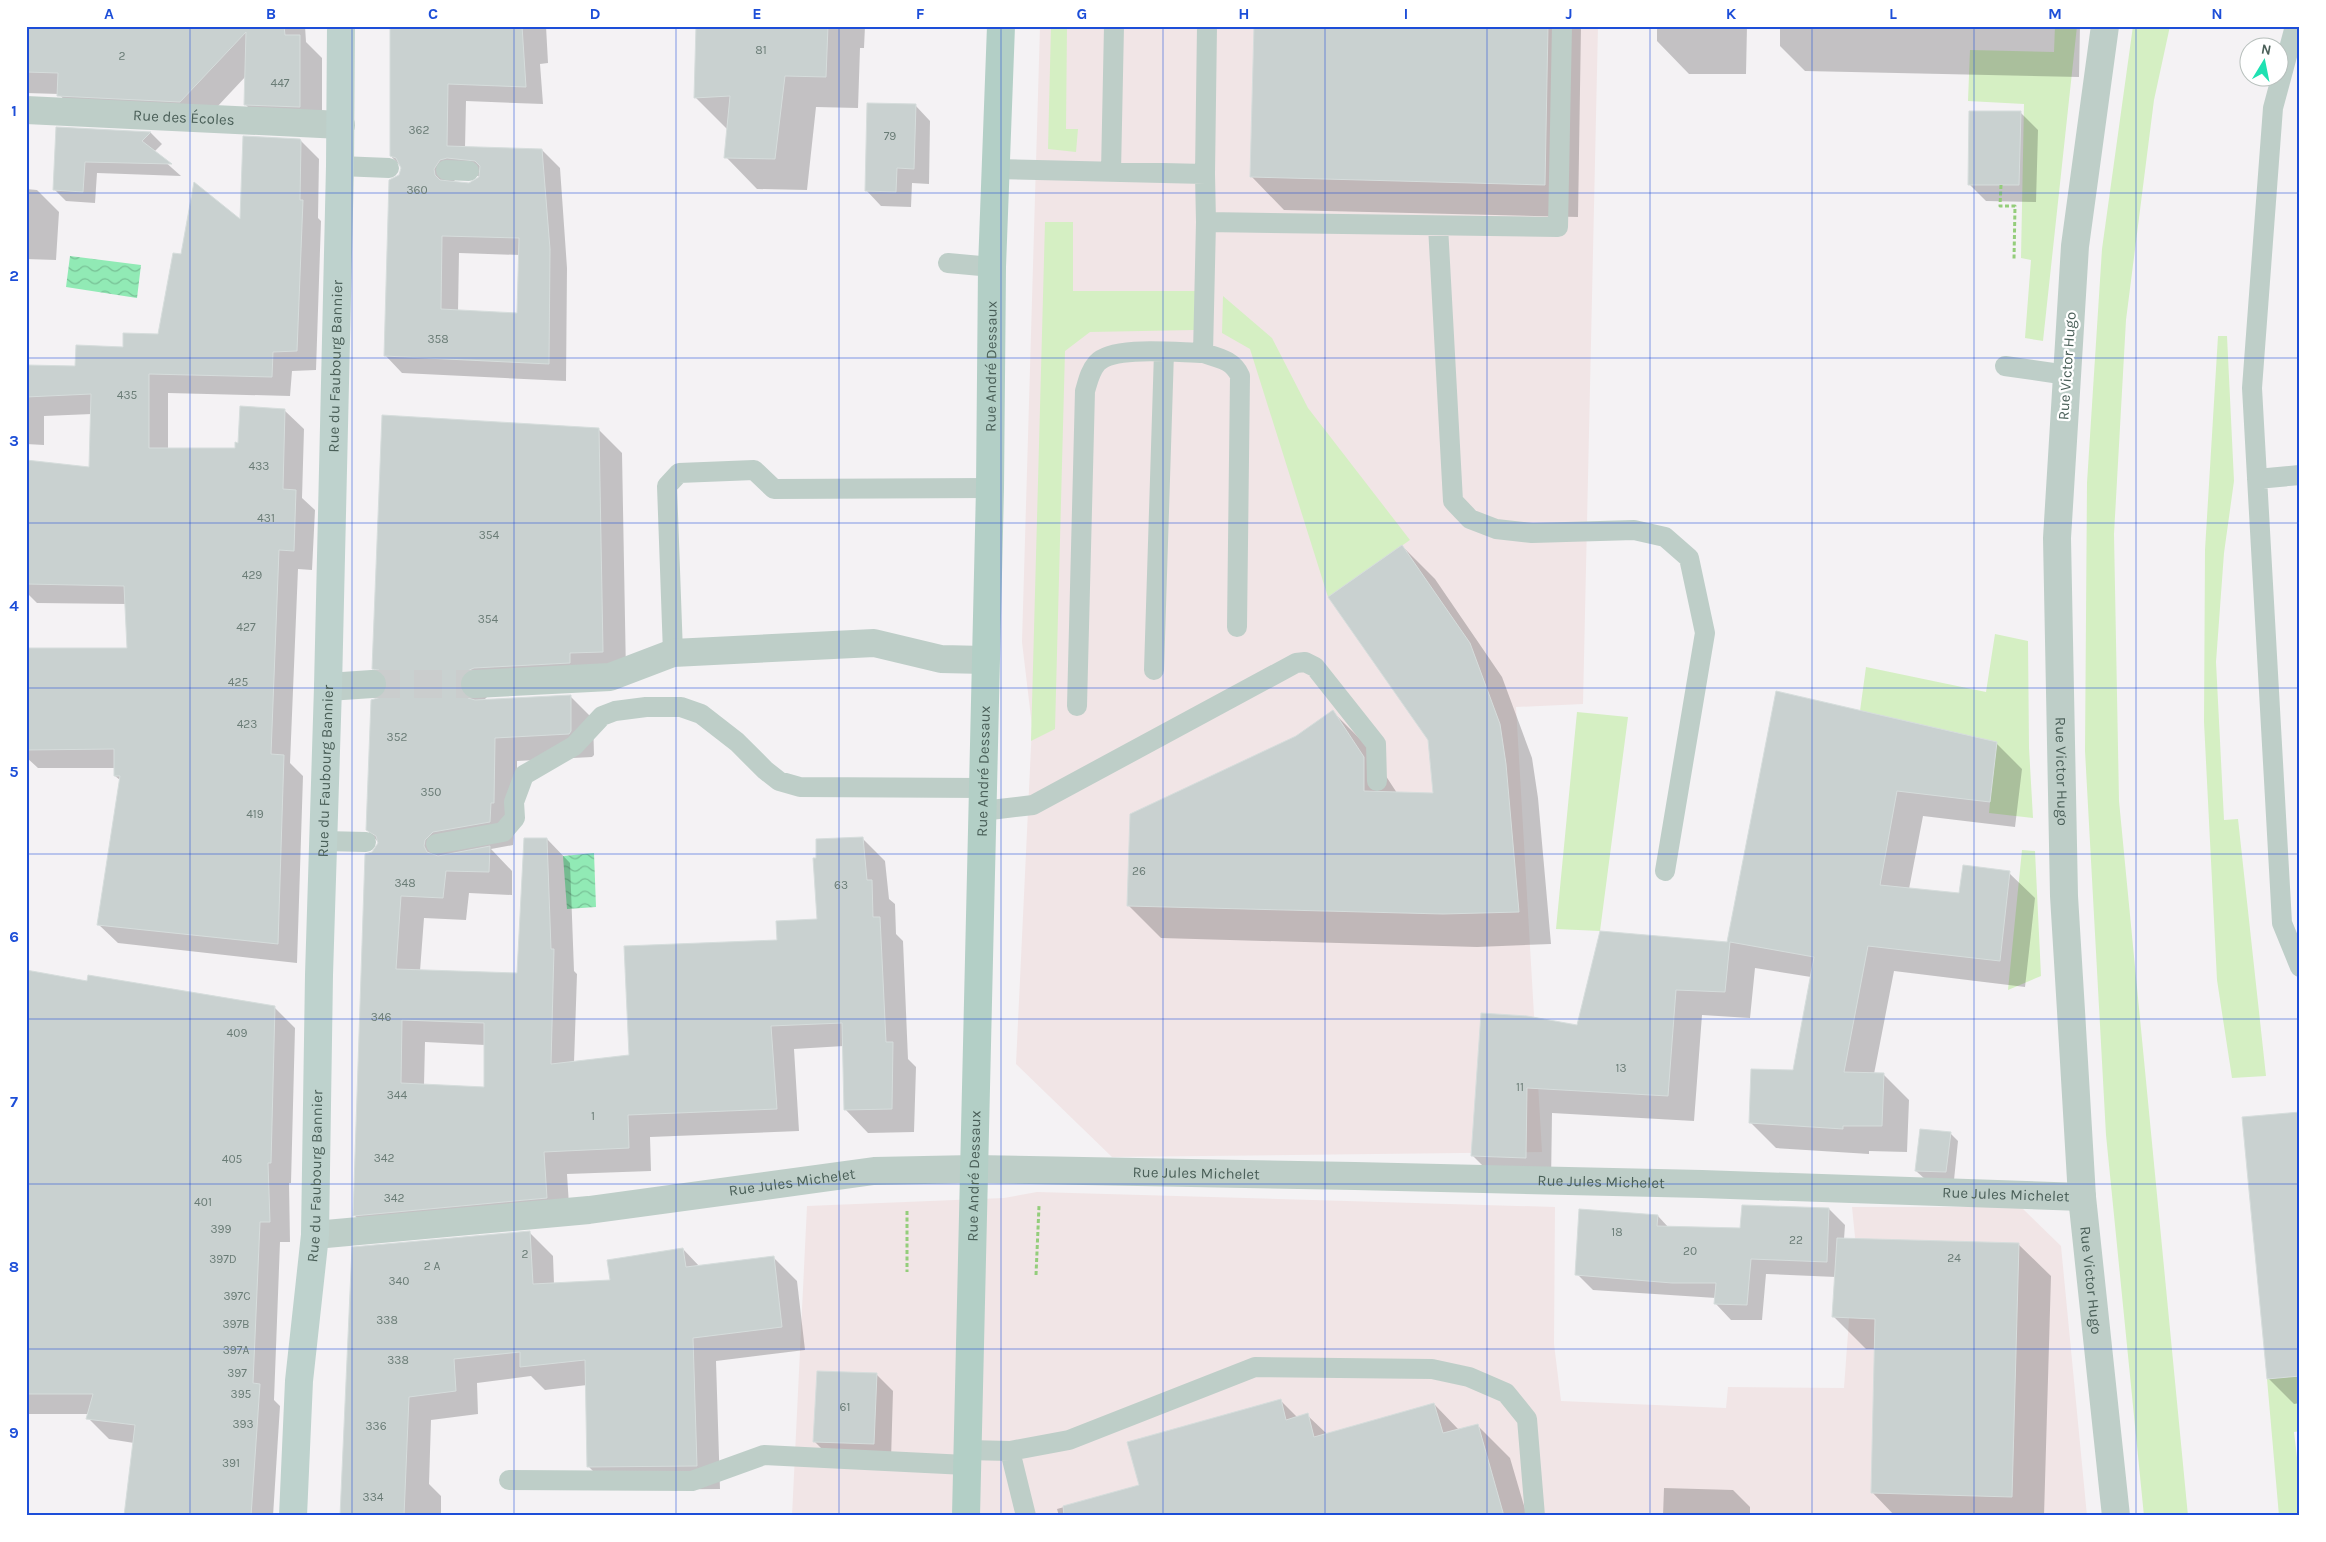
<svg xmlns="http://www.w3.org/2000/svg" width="2326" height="1542" font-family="Karla,sans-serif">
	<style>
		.commercial { fill: #f1e5e6 }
		.grass { fill: #d5efc3 }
		.water { fill: url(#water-waves) }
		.shadow { fill: #0003; fill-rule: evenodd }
		.building { fill: #c9d1d0; stroke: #d6dddc; fill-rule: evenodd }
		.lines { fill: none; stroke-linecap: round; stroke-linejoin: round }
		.minor-tunnel { stroke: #cacdcd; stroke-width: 28; stroke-dasharray: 28 14; stroke-linecap: butt }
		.path { stroke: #94cd7b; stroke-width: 3; stroke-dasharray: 4 2.5; stroke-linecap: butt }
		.service { stroke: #becec8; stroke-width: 20 }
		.minor { stroke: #becec8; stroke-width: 28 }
		.secondary { stroke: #bed2cd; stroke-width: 28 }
		.primary { stroke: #b3cfc6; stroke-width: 28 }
		.grid { fill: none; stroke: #1d4ed8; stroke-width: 1; stroke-opacity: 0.55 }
		.labels { text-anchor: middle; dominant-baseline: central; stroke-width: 4.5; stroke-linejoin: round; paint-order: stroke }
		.number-label { font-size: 12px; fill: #6a7c76 }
		.street-label { font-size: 15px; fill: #4a5f58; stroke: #fff }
		.neatline { fill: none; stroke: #1d4ed8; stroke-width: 2 }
		.grid-label { font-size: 16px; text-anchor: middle; font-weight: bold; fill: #1d4ed8 }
	</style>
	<defs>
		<pattern id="water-waves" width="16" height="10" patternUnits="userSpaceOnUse" patternTransform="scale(1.25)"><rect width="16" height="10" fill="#91eab5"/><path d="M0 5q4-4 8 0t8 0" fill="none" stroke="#78c196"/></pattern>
	</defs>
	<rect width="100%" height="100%" fill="#f4f2f4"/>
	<!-- commercial -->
	<path class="commercial" d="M 1040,26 L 1598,26 L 1583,704 L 1516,707 L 1542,1152 L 1112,1157 L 1016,1064 L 1032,726 L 1022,642 Z
		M 1037,1192 L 1555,1207 L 1554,1344 L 1561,1401 L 1726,1408 L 1728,1387 L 1844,1388 L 1855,1237 L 1852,1207 L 2021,1207 L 2061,1246 L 2087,1516 L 792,1516 L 807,1206 L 1004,1198 Z"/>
	<!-- grass -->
	<path class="grass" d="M 1051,26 L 1067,26 L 1066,129 L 1078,129 L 1076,152 L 1048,149 Z
		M 2055,26 L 2077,26 L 2043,341 L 2025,338 L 2031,260 L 2021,258 L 2024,104 L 1968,101 L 1970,50 L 2054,52 Z
		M 2133,26 L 2170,26 L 2154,100 L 2126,320 L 2114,534 L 2119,801 L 2188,1516 L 2144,1516 L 2106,1135 L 2085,751 L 2087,483 L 2102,249 Z
		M 1045,222 L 1073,222 L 1073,291 L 1195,291 L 1194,330 L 1090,332 L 1065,351 L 1055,729 L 1031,741 Z
		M 1223,296 L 1272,338 L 1308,408 L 1410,540 L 1328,597 L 1250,349 L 1222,333 Z
		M 2218,336 L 2227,336 L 2234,481 L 2224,553 L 2216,662 L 2224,820 L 2238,819 L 2266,1076 L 2232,1078 L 2217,980 L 2204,722 L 2205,550 Z
		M 1995,634 L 2028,641 L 2029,748 L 2033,818 L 1989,813 L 1996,742 L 1860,711 L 1866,667 L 1986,692 Z
		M 1577,712 L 1628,717 L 1600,931 L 1556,929 Z
		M 2022,850 L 2035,851 L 2041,976 L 2008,990 Z
		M 2300,1376 L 2300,1431 L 2294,1432 L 2300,1483 L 2300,1516 L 2279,1516 L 2267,1379 Z"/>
	<!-- water -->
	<path class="water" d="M 70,256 L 141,265 L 137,298 L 66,287 Z
		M 594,853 L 596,907 L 567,909 L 563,856 Z"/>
	<!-- shadow -->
	<path class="shadow" d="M 26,26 L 305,26 L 306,42 L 322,58 L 322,129 L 267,126 L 245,104 L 246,76 L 202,123 L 80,117 L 59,94 L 26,93 Z
		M 391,26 L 546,26 L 548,63 L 540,64 L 543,104 L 466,101 L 465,148 L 542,150 L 560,168 L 567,268 L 566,381 L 402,373 L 385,355 L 402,168 L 391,156 ZM 459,176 L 479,176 L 475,183 L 452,183 ZM 459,253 L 520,255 L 518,314 L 458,312 Z
		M 697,26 L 865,26 L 864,48 L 860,48 L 858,108 L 816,107 L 807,190 L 757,189 L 726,157 L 727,129 L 695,97 Z
		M 1255,26 L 1581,26 L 1578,217 L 1284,210 L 1252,177 Z
		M 1657,26 L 1747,26 L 1746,74 L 1689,74 L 1657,41 Z
		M 1780,26 L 2080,26 L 2079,77 L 1805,71 L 1780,46 Z
		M 915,105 L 930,121 L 929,184 L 912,183 L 911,207 L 881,206 L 866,190 Z
		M 2021,113 L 2038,130 L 2036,202 L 1986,201 L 1969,184 Z
		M 57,128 L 151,133 L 162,144 L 154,152 L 181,176 L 97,173 L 95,203 L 66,201 L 54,189 Z
		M 300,140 L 319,159 L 318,218 L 321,221 L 316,370 L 292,371 L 290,396 L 168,393 L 168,449 L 236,449 L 239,444 L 284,410 L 304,429 L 302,498 L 315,510 L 312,570 L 298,569 L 290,763 L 303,776 L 297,963 L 118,943 L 98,924 L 120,780 L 115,776 L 116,768 L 38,768 L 26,757 L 26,650 L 129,650 L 126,604 L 37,603 L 26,592 L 26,462 L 90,468 L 92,414 L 44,416 L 44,445 L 26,444 L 26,367 L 76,367 L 159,335 L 182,255 L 241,222 Z
		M 26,189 L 37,190 L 59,212 L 56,260 L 26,259 Z
		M 598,429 L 622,453 L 626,674 L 490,694 L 484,700 L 570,696 L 593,719 L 594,755 L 592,757 L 517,761 L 517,826 L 514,826 L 513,845 L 491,849 L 512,871 L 512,895 L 469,893 L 466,920 L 424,918 L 420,971 L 518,975 L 547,839 L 570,863 L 574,971 L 577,974 L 574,1063 L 630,1056 L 779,941 L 819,920 L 862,838 L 885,861 L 889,899 L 895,904 L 896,934 L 903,941 L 908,1059 L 916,1067 L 914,1132 L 868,1133 L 845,1109 L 844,1046 L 794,1049 L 799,1131 L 650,1137 L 651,1171 L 567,1174 L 570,1221 L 378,1238 L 354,1215 L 373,853 L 379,843 L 367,830 L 382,698 L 387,692 L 389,684 L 373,668 ZM 425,1042 L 485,1045 L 485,1088 L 424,1085 Z
		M 1402,546 L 1435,579 L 1502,677 L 1532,758 L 1538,798 L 1551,944 L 1477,947 L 1161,938 L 1128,905 L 1296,738 L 1332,711 L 1365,744 L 1397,793 L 1434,794 L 1429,739 Z
		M 1777,693 L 1996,743 L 2022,769 L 2015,827 L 1923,816 L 1909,889 L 1961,894 L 2009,873 L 2035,898 L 2025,987 L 1894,971 L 1874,1074 L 1883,1074 L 1909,1100 L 1907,1152 L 1869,1151 L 1869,1154 L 1776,1148 L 1750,1122 L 1794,1071 L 1811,977 L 1755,968 L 1750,1018 L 1702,1015 L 1694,1121 L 1552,1113 L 1551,1183 L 1498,1181 L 1472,1155 L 1483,1014 L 1578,1027 L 1728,943 Z
		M 26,971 L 88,982 L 274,1007 L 295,1028 L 291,1183 L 289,1183 L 290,1242 L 280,1242 L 274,1400 L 280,1406 L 273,1516 L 125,1516 L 134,1443 L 109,1439 L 88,1418 L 89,1414 L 26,1414 Z
		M 2300,1114 L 2300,1403 L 2294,1404 L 2269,1379 Z
		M 1950,1133 L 1958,1141 L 1954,1180 L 1925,1179 L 1916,1171 Z
		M 1829,1209 L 1845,1225 L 1844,1239 L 2018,1244 L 2051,1276 L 2044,1516 L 1895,1516 L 1872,1492 L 1876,1349 L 1866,1349 L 1833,1316 L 1836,1277 L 1766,1274 L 1762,1320 L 1731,1320 L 1716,1304 L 1716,1298 L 1593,1290 L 1577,1274 L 1658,1216 L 1669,1228 L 1741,1229 Z
		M 529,1232 L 553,1256 L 554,1284 L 611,1281 L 683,1249 L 700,1267 L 774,1258 L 797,1281 L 805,1350 L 716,1361 L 720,1489 L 612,1490 L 589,1467 L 587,1385 L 545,1390 L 531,1376 L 477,1383 L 478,1414 L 431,1420 L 429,1484 L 441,1496 L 441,1516 L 342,1516 L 353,1248 Z
		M 876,1374 L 893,1391 L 891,1460 L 831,1458 L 814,1441 Z
		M 1280,1400 L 1298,1418 L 1307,1415 L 1327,1434 L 1434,1404 L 1459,1430 L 1477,1425 L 1510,1458 L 1527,1516 L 1059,1516 L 1057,1509 L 1140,1486 Z
		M 1664,1488 L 1733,1490 L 1750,1507 L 1750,1516 L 1663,1516 Z"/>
	<!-- building -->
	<path class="building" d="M 26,26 L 284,26 L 285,35 L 300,35 L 300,107 L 244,105 L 246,32 L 180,102 L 57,96 L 58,73 L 26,72 Z
		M 390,26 L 522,26 L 526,87 L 448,84 L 447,146 L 542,149 L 550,249 L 549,364 L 384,356 L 389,180 L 399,175 L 401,168 L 396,158 L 390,156 ZM 447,158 L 475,161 L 480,166 L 479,177 L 469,183 L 440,180 L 435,175 L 434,169 L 440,160 ZM 442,236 L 519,238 L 517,313 L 441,309 Z
		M 696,26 L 828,26 L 826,77 L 785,76 L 775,159 L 724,158 L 730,96 L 694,98 Z
		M 1254,26 L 1548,26 L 1545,185 L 1250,177 Z
		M 867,103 L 916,104 L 914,169 L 897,168 L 896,192 L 865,191 Z
		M 1969,111 L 2021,111 L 2019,185 L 1968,185 Z
		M 56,127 L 151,132 L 142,141 L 172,164 L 85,162 L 83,192 L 53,190 Z
		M 243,136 L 300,139 L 301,141 L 300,200 L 303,200 L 297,351 L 273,352 L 272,377 L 149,374 L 149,448 L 235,448 L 235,442 L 238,443 L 240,406 L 285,409 L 283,489 L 296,490 L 294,551 L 279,550 L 271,754 L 284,755 L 278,944 L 97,925 L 120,776 L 114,776 L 114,749 L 26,750 L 26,648 L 127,648 L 124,586 L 26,584 L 26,460 L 89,467 L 91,394 L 26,397 L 26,365 L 75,366 L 76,345 L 123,347 L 123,333 L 158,334 L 173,253 L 181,254 L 194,182 L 240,219 Z
		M 382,415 L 599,428 L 603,652 L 570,653 L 570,663 L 474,668 L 467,671 L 461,676 L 459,684 L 462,692 L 468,698 L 475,700 L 571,695 L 571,731 L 569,734 L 495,738 L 494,803 L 491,803 L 490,822 L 433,832 L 425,840 L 424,846 L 427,852 L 438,856 L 490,846 L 489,872 L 446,871 L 443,898 L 401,896 L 396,969 L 517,973 L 524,838 L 547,838 L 551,949 L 554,949 L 551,1064 L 629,1055 L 624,946 L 777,940 L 776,921 L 817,919 L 813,858 L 816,858 L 816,839 L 863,837 L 867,880 L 872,880 L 873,917 L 880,917 L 886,1042 L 893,1042 L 892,1109 L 844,1110 L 842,1023 L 771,1026 L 777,1109 L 628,1115 L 629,1148 L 544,1152 L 547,1198 L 353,1216 L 365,854 L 372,852 L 378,843 L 376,836 L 366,830 L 371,700 L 381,697 L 386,691 L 388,683 L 385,675 L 379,670 L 372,669 ZM 402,1020 L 484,1023 L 484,1087 L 401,1083 Z
		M 1402,545 L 1470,643 L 1500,724 L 1506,764 L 1519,912 L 1443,914 L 1127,906 L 1130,814 L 1296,736 L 1333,710 L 1364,757 L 1364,791 L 1433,793 L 1428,740 L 1328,597 Z
		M 1776,691 L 1997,742 L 1990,802 L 1897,791 L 1880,885 L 1959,893 L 1963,865 L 2010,871 L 2000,961 L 1868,946 L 1844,1072 L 1884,1073 L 1882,1126 L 1843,1126 L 1843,1129 L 1749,1123 L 1751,1069 L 1793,1070 L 1814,957 L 1730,942 L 1725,992 L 1676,990 L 1668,1096 L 1527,1088 L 1526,1158 L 1471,1156 L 1481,1013 L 1527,1016 L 1577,1025 L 1600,931 L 1727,942 Z
		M 26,970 L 87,981 L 88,975 L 275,1006 L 271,1163 L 268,1163 L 270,1222 L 260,1222 L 253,1383 L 260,1384 L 251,1516 L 124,1516 L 135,1425 L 86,1419 L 93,1394 L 26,1394 Z
		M 2300,1112 L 2300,1376 L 2267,1379 L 2242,1117 Z
		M 1920,1129 L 1951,1132 L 1946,1172 L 1915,1171 Z
		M 1742,1205 L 1829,1208 L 1827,1262 L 1751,1259 L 1747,1305 L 1714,1304 L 1716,1283 L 1672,1283 L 1575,1275 L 1579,1209 L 1658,1215 L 1657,1226 L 1740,1228 Z
		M 530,1231 L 533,1284 L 610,1280 L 607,1260 L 683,1248 L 686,1267 L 774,1256 L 782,1327 L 693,1338 L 697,1466 L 587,1467 L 585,1360 L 520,1367 L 520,1352 L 454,1359 L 456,1391 L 409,1397 L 404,1516 L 340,1516 L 352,1247 Z
		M 1837,1238 L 2019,1243 L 2012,1497 L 1871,1493 L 1875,1319 L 1832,1317 Z
		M 817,1371 L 877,1373 L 874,1444 L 813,1442 Z
		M 1281,1399 L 1286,1420 L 1308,1413 L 1314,1437 L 1434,1403 L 1443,1433 L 1478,1424 L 1504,1516 L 1064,1516 L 1063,1506 L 1139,1485 L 1127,1442 Z"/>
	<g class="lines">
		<!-- minor-tunnel -->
		<path class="minor-tunnel" d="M 372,684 L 475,684"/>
		<!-- path -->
		<path class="path" d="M 2001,185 L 2000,206 L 2015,206 L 2014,259
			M 907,1211 L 907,1272
			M 1036,1275 L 1039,1206"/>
		<!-- service -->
		<path class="service" d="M 2295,26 L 2273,108 L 2252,388 L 2282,923 L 2300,967
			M 340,166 L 389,168
			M 996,169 L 1205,174 L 1207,26
			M 446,170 L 469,171
			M 1111,172 L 1114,26
			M 1205,174 L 1206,222 L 1558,227 L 1562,26
			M 1438,226 L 1453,501 L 1470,519 L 1496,529 L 1532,533 L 1634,530 L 1665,537 L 1689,558 L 1705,633 L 1665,871
			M 948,263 L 992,267
			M 1203,353 C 1219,358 1233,360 1240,376 L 1237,627
			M 2005,366 L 2067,375
			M 2257,479 L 2300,475
			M 673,653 L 667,486 L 679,473 L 754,470 L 774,489 L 990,488
			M 1154,670 L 1164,352
			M 1077,706 L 1085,391 C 1088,381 1090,371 1097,363 C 1113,345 1180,353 1203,353 L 1206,222
			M 982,811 L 1033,805 L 1296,663 L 1305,662 L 1315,667 L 1376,744 L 1377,781
			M 324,841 L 366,842
			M 436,844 L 503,832 L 515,818 L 514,802 L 524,775 L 574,746 L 602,716 L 615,711 L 646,707 L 681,707 L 701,714 L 737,742 L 765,770 L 779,781 L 800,787 L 983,788
			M 967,1450 L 1010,1451 L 1069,1440 L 1255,1367 L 1432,1369 L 1469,1377 L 1506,1393 L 1527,1419 L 1535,1516
			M 1010,1451 L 1026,1516
			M 509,1480 L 692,1481 L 764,1455 L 966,1465"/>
		<!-- minor -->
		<g class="minor">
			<path id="s1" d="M 2105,26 L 2075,246 L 2057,538 L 2064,896 L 2071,1011 L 2082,1197 L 2116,1516"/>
			<path id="s2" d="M 26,110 L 341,125"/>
			<path d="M 475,684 L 610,677 L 673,653 L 874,643 L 941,659 L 985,660"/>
			<path d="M 328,687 L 372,684"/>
			<path id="s3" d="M 315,1235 L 589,1210 L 874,1171 L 974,1169 L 1355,1176 L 1702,1184 L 2082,1197"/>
		</g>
		<!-- secondary -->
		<path class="secondary" id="s4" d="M 293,1516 L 299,1381 L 315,1235 L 319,975 L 328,687 L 340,166 L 341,26"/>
		<!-- primary -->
		<path class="primary" id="s5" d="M 966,1516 L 990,488 L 992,267 L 1001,26"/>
	</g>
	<!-- grid -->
	<path class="grid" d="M 190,26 L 190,1516M 352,26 L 352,1516M 514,26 L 514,1516M 676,26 L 676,1516M 839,26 L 839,1516M 1001,26 L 1001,1516M 1163,26 L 1163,1516M 1325,26 L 1325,1516M 1487,26 L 1487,1516M 1650,26 L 1650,1516M 1812,26 L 1812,1516M 1974,26 L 1974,1516M 2136,26 L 2136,1516M 26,193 L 2300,193M 26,358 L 2300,358M 26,523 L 2300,523M 26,688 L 2300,688M 26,854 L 2300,854M 26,1019 L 2300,1019M 26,1184 L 2300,1184M 26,1349 L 2300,1349"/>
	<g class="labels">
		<!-- number labels -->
		<g class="number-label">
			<text x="761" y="50">81</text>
			<text x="122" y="56">2</text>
			<text x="280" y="83">447</text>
			<text x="419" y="130">362</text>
			<text x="890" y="136">79</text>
			<text x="417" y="190">360</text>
			<text x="438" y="339">358</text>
			<text x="127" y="395">435</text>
			<text x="259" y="466">433</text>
			<text x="266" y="518">431</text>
			<text x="489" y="535">354</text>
			<text x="252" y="575">429</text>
			<text x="488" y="619">354</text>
			<text x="246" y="627">427</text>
			<text x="238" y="682">425</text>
			<text x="247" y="724">423</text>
			<text x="397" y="737">352</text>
			<text x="431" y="792">350</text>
			<text x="255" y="814">419</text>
			<text x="1139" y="871">26</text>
			<text x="405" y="883">348</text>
			<text x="841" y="885">63</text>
			<text x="381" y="1017">346</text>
			<text x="237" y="1033">409</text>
			<text x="1621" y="1068">13</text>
			<text x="1520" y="1087">11</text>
			<text x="397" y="1095">344</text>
			<text x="593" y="1116">1</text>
			<text x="384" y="1158">342</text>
			<text x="232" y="1159">405</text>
			<text x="394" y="1198">342</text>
			<text x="203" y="1202">401</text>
			<text x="221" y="1229">399</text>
			<text x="1617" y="1232">18</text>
			<text x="1796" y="1240">22</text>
			<text x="1690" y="1251">20</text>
			<text x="525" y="1254">2</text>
			<text x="1954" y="1258">24</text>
			<text x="223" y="1259">397D</text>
			<text x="432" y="1266">2 A</text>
			<text x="399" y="1281">340</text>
			<text x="237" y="1296">397C</text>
			<text x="387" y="1320">338</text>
			<text x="236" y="1324">397B</text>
			<text x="236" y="1350">397A</text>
			<text x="398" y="1360">338</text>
			<text x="237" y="1373">397</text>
			<text x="241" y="1394">395</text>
			<text x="845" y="1407">61</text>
			<text x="243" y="1424">393</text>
			<text x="376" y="1426">336</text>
			<text x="231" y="1463">391</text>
			<text x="373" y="1497">334</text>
		</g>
		<!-- street labels -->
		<g class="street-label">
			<text stroke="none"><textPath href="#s2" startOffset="158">Rue des Écoles</textPath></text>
			<text stroke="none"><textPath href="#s5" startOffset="1150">Rue André Dessaux</textPath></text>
			<text transform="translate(2067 366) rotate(-86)">Rue Victor Hugo</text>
			<text stroke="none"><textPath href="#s4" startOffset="1151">Rue du Faubourg Bannier</textPath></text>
			<text stroke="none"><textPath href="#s4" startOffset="746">Rue du Faubourg Bannier</textPath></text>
			<text stroke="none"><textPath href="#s5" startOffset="745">Rue André Dessaux</textPath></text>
			<text stroke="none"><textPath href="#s1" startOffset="748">Rue Victor Hugo</textPath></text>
			<text stroke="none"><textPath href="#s3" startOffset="885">Rue Jules Michelet</textPath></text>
			<text stroke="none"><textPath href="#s4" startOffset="341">Rue du Faubourg Bannier</textPath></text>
			<text stroke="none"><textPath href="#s5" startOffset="340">Rue André Dessaux</textPath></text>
			<text stroke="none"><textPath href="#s3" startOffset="480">Rue Jules Michelet</textPath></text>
			<text stroke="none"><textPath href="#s3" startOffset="1290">Rue Jules Michelet</textPath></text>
			<text stroke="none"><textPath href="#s3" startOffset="1695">Rue Jules Michelet</textPath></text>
			<text stroke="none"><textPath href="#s1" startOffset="1258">Rue Victor Hugo</textPath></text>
		</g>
	</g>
	<!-- border -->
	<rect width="2326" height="1542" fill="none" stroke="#ffffff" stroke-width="55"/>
	<!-- north arrow -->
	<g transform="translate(2264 62) rotate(10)"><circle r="24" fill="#ffffff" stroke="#b7bfbc"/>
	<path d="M0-4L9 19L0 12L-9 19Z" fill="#1fe1b2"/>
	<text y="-8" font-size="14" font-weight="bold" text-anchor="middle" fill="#4a5f58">N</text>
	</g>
	<rect x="28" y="28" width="2270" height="1486" class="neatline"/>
	<g class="grid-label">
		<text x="109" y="19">A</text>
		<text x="271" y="19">B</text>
		<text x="433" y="19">C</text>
		<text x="595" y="19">D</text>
		<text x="757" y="19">E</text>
		<text x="920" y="19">F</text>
		<text x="1082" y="19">G</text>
		<text x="1244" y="19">H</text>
		<text x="1406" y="19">I</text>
		<text x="1569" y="19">J</text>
		<text x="1731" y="19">K</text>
		<text x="1893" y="19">L</text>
		<text x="2055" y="19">M</text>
		<text x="2217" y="19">N</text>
		<text x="14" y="116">1</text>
		<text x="14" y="281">2</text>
		<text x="14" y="446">3</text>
		<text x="14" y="611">4</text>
		<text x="14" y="777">5</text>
		<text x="14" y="942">6</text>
		<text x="14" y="1107">7</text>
		<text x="14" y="1272">8</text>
		<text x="14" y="1438">9</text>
	</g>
</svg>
